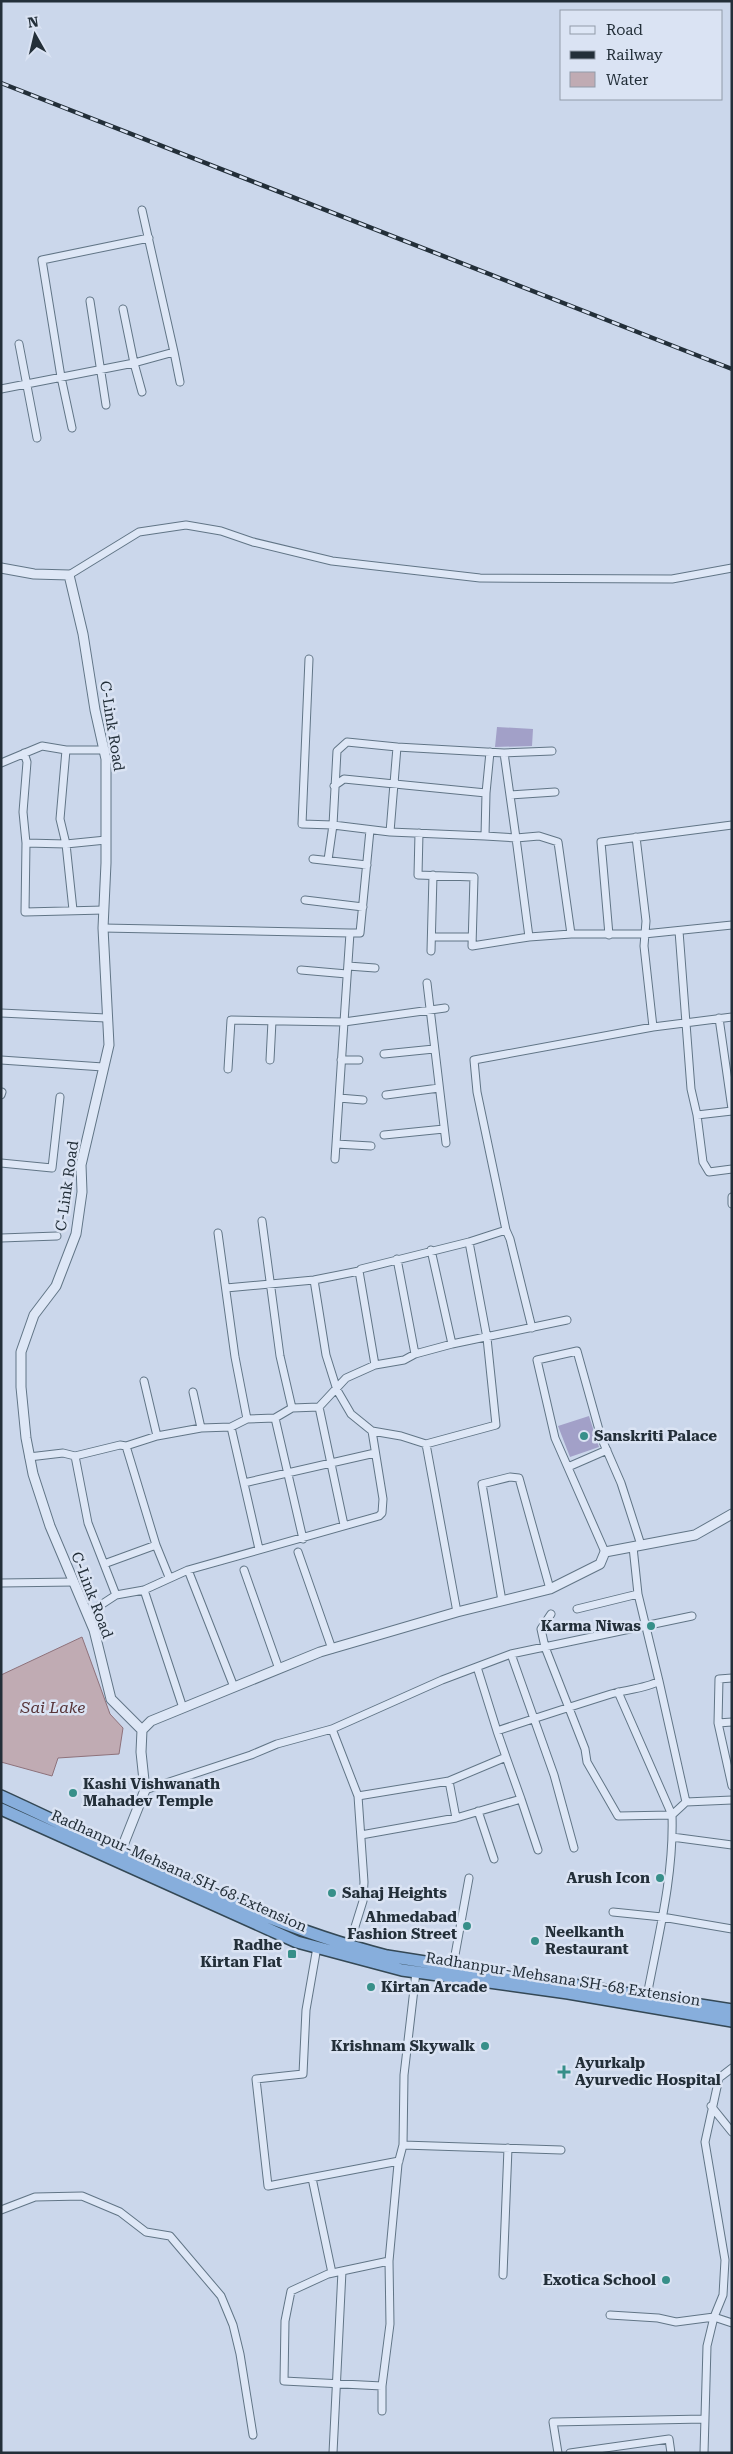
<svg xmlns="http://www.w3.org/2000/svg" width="733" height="2454" font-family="'Roboto Serif',serif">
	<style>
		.green { fill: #a2a0c8 }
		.water { fill: #c0abb3; stroke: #8e727b }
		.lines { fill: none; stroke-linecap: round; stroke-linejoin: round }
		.minor-casing { stroke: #617586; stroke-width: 9 }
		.tertiary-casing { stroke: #617586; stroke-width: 11 }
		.trunk-casing { stroke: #344855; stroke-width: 14 }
		.minor { stroke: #dee7f6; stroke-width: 7 }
		.tertiary { stroke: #dee7f6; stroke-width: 9 }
		.trunk { stroke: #87aedc; stroke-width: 11 }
		.rail-casing { stroke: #232f39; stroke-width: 4.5 }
		.rail { stroke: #dae3f3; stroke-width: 2.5; stroke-dasharray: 8; stroke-linecap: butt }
		.poi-dot { fill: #378f89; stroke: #dae3f3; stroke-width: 2 }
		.labels { text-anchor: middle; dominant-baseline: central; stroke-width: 5; stroke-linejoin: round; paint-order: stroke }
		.street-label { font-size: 15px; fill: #232f39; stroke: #dae3f3 }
		.poi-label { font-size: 15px; font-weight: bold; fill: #232f39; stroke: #dae3f3; text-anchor: start }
		.water-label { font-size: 16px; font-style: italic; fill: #573438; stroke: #dae3f3 }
	</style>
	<rect width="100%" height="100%" fill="#cbd7eb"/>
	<!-- green -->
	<path class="green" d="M 497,727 L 533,729 L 532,746 L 495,747 Z
		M 589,1416 L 599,1447 L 570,1457 L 558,1426 Z"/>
	<!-- water -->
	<path class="water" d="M 82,1637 L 110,1714 L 123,1728 L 119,1754 L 58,1758 L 52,1776 L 1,1762 L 1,1675 Z"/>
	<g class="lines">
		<defs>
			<path id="minor" d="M 90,301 L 106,405
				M 19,344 L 37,438
				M 174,352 L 180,382
				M 1,389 L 134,363 L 123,309
				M 142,392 L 134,363 L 174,352 L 142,210
				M 72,428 L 61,377 L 42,260 L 149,238
				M 69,575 L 139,532 L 186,525 L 221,531 L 253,542 L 332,561 L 480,578 L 672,579 L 732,568
				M 309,659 L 302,824 L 333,825 L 337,751 L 347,742 L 397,747
				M 66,750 L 60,819 L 66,844 L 73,910
				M 24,753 L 27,762 L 23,812 L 26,843 L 25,912 L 104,910
				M 1,763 L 42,746 L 66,750 L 104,750
				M 334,786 L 344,779 L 486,793 L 490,752
				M 486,793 L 485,836 L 516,838 L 504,753 L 552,751
				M 510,795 L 555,792
				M 370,830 L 360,933 L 350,933 L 344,1022 L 445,1008
				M 390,832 L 485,836
				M 419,833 L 418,875 L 474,877 L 472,946 L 529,937 L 571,934 L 644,934 L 732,925
				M 636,837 L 646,921 L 644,946 L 653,1027
				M 26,843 L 66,844 L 106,840
				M 313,859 L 367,865
				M 328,860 L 333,825 L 390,832 L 397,747 L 504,753
				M 305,900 L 363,907
				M 103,928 L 350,933
				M 679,931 L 691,1089 L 697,1115 L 703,1162 L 709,1172 L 732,1169
				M 609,935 L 601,842 L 732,825
				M 432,937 L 472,937
				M 529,937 L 516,838 L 539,836 L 558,842 L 571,934
				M 431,951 L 433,875
				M 348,966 L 375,968
				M 301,970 L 347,974
				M 427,983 L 446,1143
				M 1,1013 L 106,1018
				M 719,1018 L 732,1109
				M 384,1054 L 434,1049
				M 1,1060 L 103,1067
				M 270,1060 L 272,1021
				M 341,1060 L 359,1060
				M 228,1069 L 231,1020 L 344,1022 L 335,1159
				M 1,1095 L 2,1092
				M 386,1095 L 439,1088
				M 339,1098 L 363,1100
				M 697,1115 L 732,1111
				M 384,1135 L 444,1129
				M 336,1144 L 371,1146
				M 1,1163 L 52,1168 L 60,1097
				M 732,1197 L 732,1204
				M 262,1221 L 280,1356 L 292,1408
				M 218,1233 L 235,1357 L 247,1419
				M 1,1238 L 57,1236
				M 431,1250 L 452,1344
				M 397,1259 L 415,1354
				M 359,1271 L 375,1365
				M 314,1280 L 326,1355 L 337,1390 L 351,1414 L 372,1431 L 401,1436 L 426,1444 L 496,1425 L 487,1338 L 469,1242
				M 226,1288 L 314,1280 L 359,1271 L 361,1269 L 469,1242 L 506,1230
				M 532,1328 L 510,1239 L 506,1230 L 477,1092 L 474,1060 L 653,1027 L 732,1017
				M 144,1381 L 157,1436
				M 193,1392 L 201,1428
				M 319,1407 L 344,1525
				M 275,1418 L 303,1539
				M 231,1427 L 259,1549
				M 426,1444 L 457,1612
				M 126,1446 L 156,1545 L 169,1577
				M 75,1456 L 88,1523 L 116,1595
				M 29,1457 L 63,1453 L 75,1456 L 120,1445 L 126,1446 L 157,1436 L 201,1428 L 231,1427 L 247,1419 L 275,1418 L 292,1408 L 319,1407 L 346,1378 L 375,1365 L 404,1360 L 415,1354 L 452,1344 L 567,1320
				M 568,1467 L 607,1450
				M 244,1483 L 375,1453
				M 298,1552 L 332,1649
				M 605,1552 L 555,1438 L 537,1360 L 577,1351 L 601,1437 L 621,1483 L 641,1545
				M 104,1564 L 156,1545
				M 188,1570 L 234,1687
				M 244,1570 L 279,1669
				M 1,1583 L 74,1582
				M 144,1590 L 183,1708
				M 502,1601 L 482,1484 L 510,1477 L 519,1478 L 550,1589
				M 577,1609 L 638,1594
				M 87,1614 L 116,1595 L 144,1590 L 188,1570 L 379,1516 L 382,1513 L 383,1499 L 372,1431
				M 551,1614 L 541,1629 L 545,1647 L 585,1749 L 587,1762 L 618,1816 L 672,1815 C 674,1876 658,1937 647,1996
				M 511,1654 L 554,1775 L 574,1848
				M 477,1667 L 497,1731 C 535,1718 573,1706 611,1694 C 625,1690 648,1688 659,1681 L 638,1594 L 633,1547
				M 732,1678 L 719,1679 L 718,1723 L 732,1786
				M 618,1692 L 672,1815 L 686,1802 L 659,1681
				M 718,1723 L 732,1722
				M 332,1729 L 358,1796
				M 497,1731 L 506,1757
				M 145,1790 L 251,1755 L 277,1744 L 332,1729 L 442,1680 L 511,1654 L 692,1616
				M 521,1799 L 538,1850
				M 686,1802 L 732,1800
				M 478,1811 L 494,1859
				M 361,1835 L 456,1818 L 521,1799 L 506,1757 L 449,1781
				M 672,1837 L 732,1845
				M 613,1912 L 662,1917 L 732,1929
				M 349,1946 L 363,1901 L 364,1882 L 358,1796 L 449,1781 L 456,1818
				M 317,1947 L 306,2010 L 303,2074 L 256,2079 L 268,2186 L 399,2161
				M 453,1966 L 469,1878
				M 711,2106 L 732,2132
				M 403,2145 L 561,2150
				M 312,2178 L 332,2273
				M 1,2210 L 35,2197 L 82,2196 L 120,2212 L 146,2232 L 170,2236 L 221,2296 L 233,2325 L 240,2354 L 253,2435
				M 503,2275 L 508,2148
				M 610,2315 L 658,2318 L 676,2322 L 714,2317 L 732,2323
				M 382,2386 L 284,2381 L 285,2321 L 291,2291 L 328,2274 L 389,2261
				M 382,2411 L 382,2386 L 390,2324 L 389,2261 L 398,2164 L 403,2145 L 404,2075 L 416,1972
				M 333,2453 L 342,2271
				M 558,2453 L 553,2422 L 704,2419
				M 570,2453 L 669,2439 L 671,2453
				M 704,2453 L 707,2346 L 714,2317 L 723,2295 L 725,2260 L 705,2142 L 719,2078 L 732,2068"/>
			<path id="tertiary" d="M 1,568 L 34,574 L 69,575 L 83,634 L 95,710 L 106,759 L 106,863 L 103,928 L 109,1045 L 81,1165 L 82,1192 L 76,1234 L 56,1286 L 34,1315 L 21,1352 L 21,1387 L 26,1438 L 33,1474 L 50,1526 L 94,1630 L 111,1699 L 142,1730 L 141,1752 L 145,1790 L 118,1858
				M 142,1730 L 151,1721 L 320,1652 L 457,1612 L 550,1589 L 600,1564 L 605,1552 L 695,1535 L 732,1514"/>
			<path id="trunk" d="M 1,1796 C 126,1853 253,1922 387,1956 L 732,2010
				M 1,1809 L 297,1942 L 402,1970 L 568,1993 L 732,2021"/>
		</defs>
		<!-- minor casing -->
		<use href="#minor" class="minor-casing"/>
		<!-- tertiary casing -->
		<use href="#tertiary" class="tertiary-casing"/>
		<!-- trunk casing -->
		<use href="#trunk" class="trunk-casing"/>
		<!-- minor -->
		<use href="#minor" class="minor"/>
		<!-- tertiary -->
		<use href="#tertiary" class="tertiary"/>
		<!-- trunk -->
		<use href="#trunk" class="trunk"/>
		<defs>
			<path id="rail" d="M 1,83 L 732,369"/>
		</defs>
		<!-- rail casing -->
		<use href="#rail" class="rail-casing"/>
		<!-- rail -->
		<use href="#rail" class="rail"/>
	</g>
	<!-- markers -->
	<g class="poi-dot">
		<circle cx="584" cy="1436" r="5"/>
		<circle cx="651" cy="1626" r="5"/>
		<circle cx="73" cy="1793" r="5"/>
		<circle cx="660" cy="1878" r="5"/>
		<circle cx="332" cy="1893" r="5"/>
		<circle cx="467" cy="1926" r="5"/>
		<circle cx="535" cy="1941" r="5"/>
		<rect x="287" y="1949" width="10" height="10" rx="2.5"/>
		<circle cx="371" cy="1987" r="5"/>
		<circle cx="485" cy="2046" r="5"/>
		<path d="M561.5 2064.5h5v5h5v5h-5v5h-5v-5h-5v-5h5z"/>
		<circle cx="666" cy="2280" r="5"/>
	</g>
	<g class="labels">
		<!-- street labels -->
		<g class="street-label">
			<text transform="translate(112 726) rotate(81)">C-Link Road</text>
			<text transform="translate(67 1186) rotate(-82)">C-Link Road</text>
			<text transform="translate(92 1595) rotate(69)">C-Link Road</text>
			<text transform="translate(179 1871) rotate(24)">Radhanpur-Mehsana SH-68 Extension</text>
			<text transform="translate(563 1979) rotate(9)">Radhanpur-Mehsana SH-68 Extension</text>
		</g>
		<!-- poi labels -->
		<g class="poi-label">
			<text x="594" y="1436">Sanskriti Palace</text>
			<text x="641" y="1626" text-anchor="end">Karma Niwas</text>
			<text x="83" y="1784">Kashi Vishwanath<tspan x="83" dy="17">Mahadev Temple</tspan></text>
			<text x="650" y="1878" text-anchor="end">Arush Icon</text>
			<text x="342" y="1893">Sahaj Heights</text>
			<text x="457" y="1917" text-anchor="end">Ahmedabad<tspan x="457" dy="17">Fashion Street</tspan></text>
			<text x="545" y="1932">Neelkanth<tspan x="545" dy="17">Restaurant</tspan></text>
			<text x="282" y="1945" text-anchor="end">Radhe<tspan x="282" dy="17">Kirtan Flat</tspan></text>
			<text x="381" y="1987">Kirtan Arcade</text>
			<text x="475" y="2046" text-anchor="end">Krishnam Skywalk</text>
			<text x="575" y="2063">Ayurkalp<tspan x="575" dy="17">Ayurvedic Hospital</tspan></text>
			<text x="656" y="2280" text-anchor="end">Exotica School</text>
		</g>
		<!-- water labels -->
		<g class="water-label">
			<text x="53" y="1707">Sai Lake</text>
		</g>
	</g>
	<!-- border -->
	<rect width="733" height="2454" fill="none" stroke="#232f39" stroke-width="5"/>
	<!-- legend -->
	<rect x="560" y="10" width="162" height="90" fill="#dae3f3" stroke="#919ba9"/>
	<rect x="570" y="26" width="25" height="8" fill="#dee7f6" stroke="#919ba9"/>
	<text x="606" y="35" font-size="15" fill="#232f39">Road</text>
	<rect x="570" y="51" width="25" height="8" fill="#232f39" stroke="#919ba9"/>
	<text x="606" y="60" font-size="15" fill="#232f39">Railway</text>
	<rect x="570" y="72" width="25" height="15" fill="#c0abb3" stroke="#919ba9"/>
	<text x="606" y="85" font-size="15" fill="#232f39">Water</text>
	<!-- north arrow -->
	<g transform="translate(35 35) rotate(352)" stroke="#dae3f3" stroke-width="4" paint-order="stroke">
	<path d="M0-4L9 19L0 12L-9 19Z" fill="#232f39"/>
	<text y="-8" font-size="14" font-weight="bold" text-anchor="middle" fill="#232f39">N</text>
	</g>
</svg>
